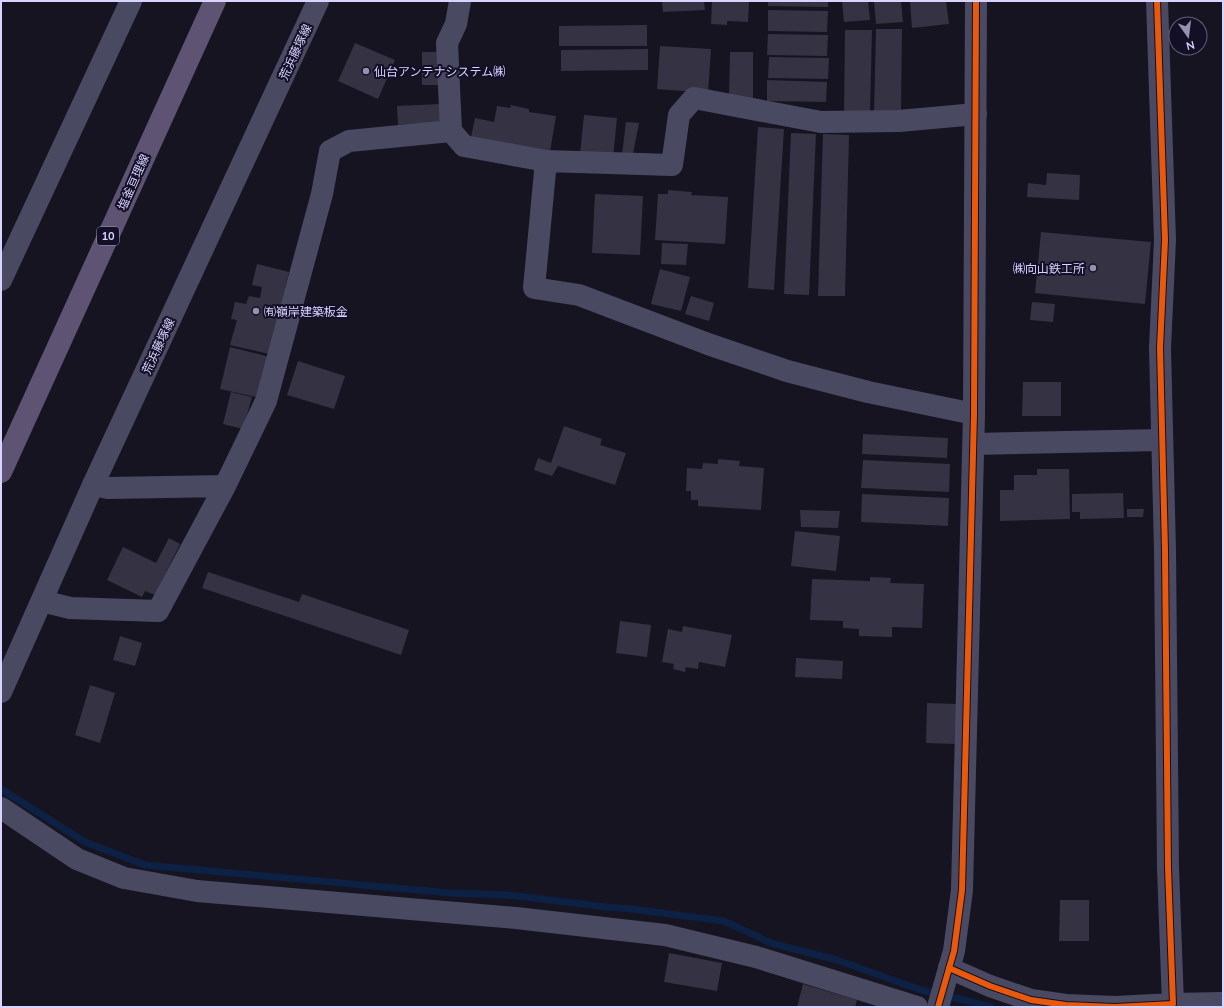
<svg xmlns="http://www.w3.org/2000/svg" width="1224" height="1008" font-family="Mulish,'Noto Sans JP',sans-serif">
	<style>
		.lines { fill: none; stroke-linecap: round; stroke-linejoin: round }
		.stream { stroke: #0d2144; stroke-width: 7 }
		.building { fill: #343243 }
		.minor { stroke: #4a4962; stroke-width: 22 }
		.tertiary { stroke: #4a4962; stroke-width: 22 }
		.primary { stroke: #5e5373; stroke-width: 22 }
		.cycleway-casing { stroke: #130f26; stroke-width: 8 }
		.cycleway { stroke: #e8590c; stroke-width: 6 }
		.poi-dot { fill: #9591b1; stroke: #130f26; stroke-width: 1.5 }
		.labels { text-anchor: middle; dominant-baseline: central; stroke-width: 4; stroke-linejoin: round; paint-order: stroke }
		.shield { fill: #130f26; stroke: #9e99be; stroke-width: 1 }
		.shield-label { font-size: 11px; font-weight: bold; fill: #d9d4ff }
		.street-label { font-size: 12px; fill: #d9d4ff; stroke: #130f26 }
		.poi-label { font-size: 12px; fill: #d9d4ff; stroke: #130f26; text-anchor: start }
	</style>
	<rect width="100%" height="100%" fill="#161421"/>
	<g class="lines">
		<!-- stream -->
		<path class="stream" d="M 1,789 L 85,842 L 145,865 L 450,893 L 509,895 L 606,907 L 631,909 L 724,921 L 771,943 L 837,960 L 921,990 L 960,999 L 991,1007"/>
	</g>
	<!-- building -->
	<path class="building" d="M 662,1 L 704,1 L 705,10 L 663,12 Z
		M 712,1 L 749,2 L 748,22 L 727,21 L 727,25 L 711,24 Z
		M 768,1 L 828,1 L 828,7 L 768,6 Z
		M 842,1 L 868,1 L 870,20 L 844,22 Z
		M 874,1 L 901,1 L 903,22 L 876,24 Z
		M 910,1 L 946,1 L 949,24 L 912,28 Z
		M 768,10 L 828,11 L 827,32 L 768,31 Z
		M 647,25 L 647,46 L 559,46 L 559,26 Z
		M 876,29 L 902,29 L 901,112 L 874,112 Z
		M 845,30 L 872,30 L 870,113 L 844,112 Z
		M 768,34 L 828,35 L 827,56 L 767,55 Z
		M 355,43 L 395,60 L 378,99 L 338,81 Z
		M 660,46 L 711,49 L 708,93 L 657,89 Z
		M 648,49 L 648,70 L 561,71 L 561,50 Z
		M 422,52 L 439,52 L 438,85 L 422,85 Z
		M 730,52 L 753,52 L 753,98 L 729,98 Z
		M 769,57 L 829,58 L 828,79 L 768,78 Z
		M 767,80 L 827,82 L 826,102 L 767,101 Z
		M 440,104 L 441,122 L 398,125 L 397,106 Z
		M 511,105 L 529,109 L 529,112 L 556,116 L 550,152 L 471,137 L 475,118 L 494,122 L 497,106 L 510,108 Z
		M 584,115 L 617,118 L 613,158 L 580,154 Z
		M 626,122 L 639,123 L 633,154 L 622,154 Z
		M 758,127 L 784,129 L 774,290 L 748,288 Z
		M 791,133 L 816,134 L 809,295 L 784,294 Z
		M 823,134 L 849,135 L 845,296 L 818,296 Z
		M 1047,173 L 1080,175 L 1079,200 L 1027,197 L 1028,183 L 1046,185 Z
		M 668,190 L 692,192 L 691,195 L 728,197 L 725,244 L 655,240 L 658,194 L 668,194 Z
		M 595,194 L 643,196 L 640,255 L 592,253 Z
		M 1041,232 L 1151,242 L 1145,304 L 1035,293 Z
		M 662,243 L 688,244 L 686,265 L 661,264 Z
		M 257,264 L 289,272 L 269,354 L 230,345 L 237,320 L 231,319 L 235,302 L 246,304 L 249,296 L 260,298 L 262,287 L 252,285 Z
		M 660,269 L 690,277 L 681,311 L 651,304 Z
		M 691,296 L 714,303 L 709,321 L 685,314 Z
		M 1032,302 L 1055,304 L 1053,322 L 1030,320 Z
		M 230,347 L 270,357 L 260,398 L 220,389 Z
		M 298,361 L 345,376 L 334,409 L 287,395 Z
		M 1023,382 L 1061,382 L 1061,416 L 1022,416 Z
		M 231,392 L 252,397 L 243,429 L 223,424 Z
		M 564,426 L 602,439 L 600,445 L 626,453 L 615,485 L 558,466 L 552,476 L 534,470 L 538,458 L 551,463 Z
		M 863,434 L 948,438 L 947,458 L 862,454 Z
		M 718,459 L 740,461 L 739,466 L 764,468 L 761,510 L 698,506 L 698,500 L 691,500 L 691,491 L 686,491 L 687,468 L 702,469 L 703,463 L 718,464 Z
		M 863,460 L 950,464 L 949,492 L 861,488 Z
		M 1037,469 L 1069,469 L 1070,519 L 1000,521 L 1000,490 L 1014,490 L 1014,475 L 1037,475 Z
		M 1123,493 L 1124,518 L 1080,519 L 1080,512 L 1072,512 L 1072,494 Z
		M 862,494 L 949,498 L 948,526 L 861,522 Z
		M 1127,509 L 1144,509 L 1143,517 L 1127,517 Z
		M 800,510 L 840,511 L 838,528 L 801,527 Z
		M 795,531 L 840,536 L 836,571 L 791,566 Z
		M 169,538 L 180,544 L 155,595 L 145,591 L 142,597 L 107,580 L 123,547 L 156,563 Z
		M 208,572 L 299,602 L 302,594 L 409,630 L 401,655 L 202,588 Z
		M 870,577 L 891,578 L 890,583 L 924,584 L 922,628 L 892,627 L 892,637 L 859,636 L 859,629 L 843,628 L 843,621 L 810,620 L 812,579 L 870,581 Z
		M 620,621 L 651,625 L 647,657 L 616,653 Z
		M 683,626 L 732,635 L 725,667 L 699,662 L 698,669 L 686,667 L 685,672 L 673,669 L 674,664 L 662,662 L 668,629 L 682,632 Z
		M 120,636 L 142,643 L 135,666 L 113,660 Z
		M 796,658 L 843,661 L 842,679 L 795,677 Z
		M 90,685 L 115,693 L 100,743 L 75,735 Z
		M 927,703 L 958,704 L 956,744 L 926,743 Z
		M 1060,900 L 1089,900 L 1089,941 L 1059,941 Z
		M 669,953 L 722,963 L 717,991 L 664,982 Z
		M 803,984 L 857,1000 L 855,1007 L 797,1007 Z"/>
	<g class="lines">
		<!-- minor -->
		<path class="minor" d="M 460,1 L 456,24 L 447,43 L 451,131 L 464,146 L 546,161 L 672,165 L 679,115 L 694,98 L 821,122 L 899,121 L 976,114
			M 546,161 L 534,288 L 579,295 L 708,344 L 787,371 L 868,392 L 974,414
			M 1,280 L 131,1
			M 974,444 L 1162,440
			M 93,485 L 108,488 L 225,486
			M 42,601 L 70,608 L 158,611 L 225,486 L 266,401 L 322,194 L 330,151 L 349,141 L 451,131
			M 1,808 L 77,859 L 124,878 L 197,891 L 516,918 L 665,935 L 756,957 L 917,1007
			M 949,968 L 990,986 L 1031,1000 L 1066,1005 L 1115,1007 L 1173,1004 L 1168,868 L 1165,550 L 1160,348 L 1165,240 L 1157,1
			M 1173,1004 L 1223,1003"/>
		<!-- tertiary -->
		<path class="tertiary" d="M 1,692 L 93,485 L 318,1
			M 938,1007 L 954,951 L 962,890 L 974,414 L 976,1"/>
		<!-- primary -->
		<path class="primary" d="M 1,472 L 215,1"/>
		<defs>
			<path id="cycleway" d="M 949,968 L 990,986 L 1031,1000 L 1066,1005 L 1115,1007 L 1173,1004 L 1168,868 L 1165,550 L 1160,348 L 1165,240 L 1157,1
				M 938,1007 L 954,951 L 962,890 L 974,414 L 976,1"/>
		</defs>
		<!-- cycleway casing -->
		<use href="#cycleway" class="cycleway-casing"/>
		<!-- cycleway -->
		<use href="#cycleway" class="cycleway"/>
	</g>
	<!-- markers -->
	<g class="poi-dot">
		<circle cx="366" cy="71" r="4"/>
		<circle cx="1093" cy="268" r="4"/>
		<circle cx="256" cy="311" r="4"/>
	</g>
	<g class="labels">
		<!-- shield labels -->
		<rect class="shield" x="97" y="227" width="22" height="18" rx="3"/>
		<g class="shield-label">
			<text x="108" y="236">10</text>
		</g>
		<!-- street labels -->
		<g class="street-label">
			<text transform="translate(295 52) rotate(-65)">荒浜藤塚線</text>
			<text transform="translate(133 182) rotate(-66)">塩釜亘理線</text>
			<text transform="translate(158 346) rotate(-65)">荒浜藤塚線</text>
		</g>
		<!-- poi labels -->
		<g class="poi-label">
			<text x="374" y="71">仙台アンテナシステム㈱</text>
			<text x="1085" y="268" text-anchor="end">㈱向山鉄工所</text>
			<text x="264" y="311">㈲嶺岸建築板金</text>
		</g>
	</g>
	<!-- border -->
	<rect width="1224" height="1008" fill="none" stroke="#d9d4ff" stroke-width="4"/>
	<!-- north arrow -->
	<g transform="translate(1188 36) rotate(166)"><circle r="19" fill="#130f26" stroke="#625e7d"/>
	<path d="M0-3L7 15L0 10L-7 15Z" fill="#9591b1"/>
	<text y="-6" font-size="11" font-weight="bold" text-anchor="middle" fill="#d9d4ff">N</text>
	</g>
</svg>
